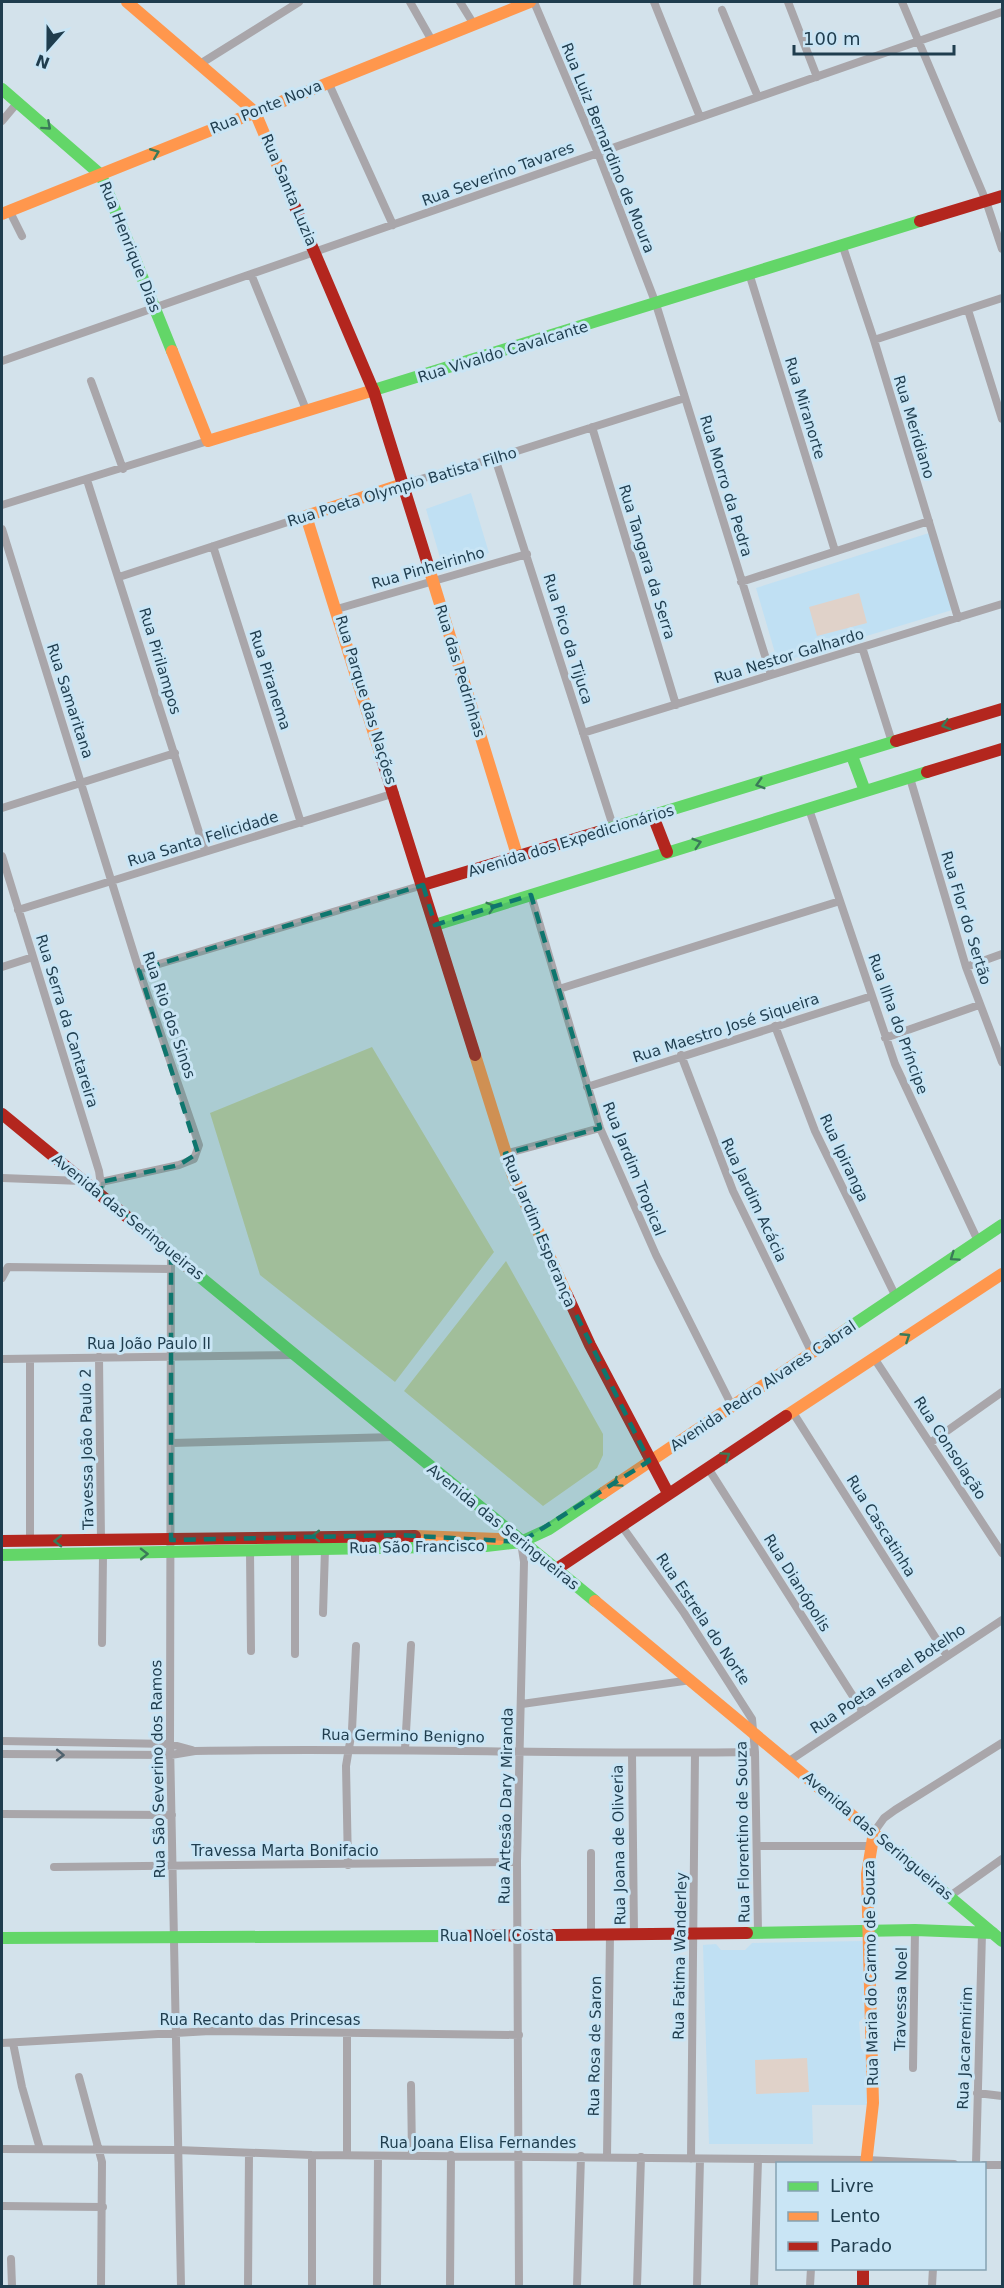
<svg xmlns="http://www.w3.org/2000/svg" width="1004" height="2288" font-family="'DejaVu Sans',sans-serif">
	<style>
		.built { fill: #c0e0f3 }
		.green { fill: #e0d2c9 }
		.water { fill: #c6d0a6 }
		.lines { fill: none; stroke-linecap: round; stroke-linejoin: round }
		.street { stroke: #a9a6aa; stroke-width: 8 }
		.fast { stroke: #63d668; stroke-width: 12 }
		.slow { stroke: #ff974d; stroke-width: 12 }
		.jam { stroke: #b3261e; stroke-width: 12 }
		.oneway { stroke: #3a7a58 }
		.oneway2 { stroke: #4f626e }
		.marked { fill: #0f766e; fill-opacity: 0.2; stroke: #0f766e; stroke-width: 4.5; stroke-dasharray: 12 8; stroke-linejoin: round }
		.labels { text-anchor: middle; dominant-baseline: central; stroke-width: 6; stroke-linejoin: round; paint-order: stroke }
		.street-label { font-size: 15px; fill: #1f3d4e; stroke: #c9e5f5 }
	</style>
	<rect width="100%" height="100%" fill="#d3e2eb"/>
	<!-- built -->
	<path class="built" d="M 471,493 L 489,553 L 443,568 L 426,509 Z
		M 929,533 L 952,610 L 778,663 L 756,588 Z
		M 864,1941 L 866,2015 L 859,2022 L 861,2048 L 866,2056 L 867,2105 L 812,2105 L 813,2144 L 709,2144 L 703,1945 L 716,1944 L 721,1950 L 745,1950 L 752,1943 Z"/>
	<!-- green -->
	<path class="green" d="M 859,593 L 867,623 L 817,636 L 809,607 Z
		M 807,2058 L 809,2092 L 756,2094 L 755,2060 Z"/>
	<!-- water -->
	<path class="water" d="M 372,1047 L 494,1252 L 395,1382 L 260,1275 L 210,1113 Z
		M 506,1261 L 603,1434 L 603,1455 L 597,1468 L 543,1506 L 404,1391 Z"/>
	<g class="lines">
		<!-- street -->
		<path class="street" d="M 410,2 L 431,39
			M 460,2 L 473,23
			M 534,2 L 598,153 L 656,304 L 771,675
			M 654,2 L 700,117
			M 788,2 L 817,77
			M 902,2 L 986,201 L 1002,249
			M 722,10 L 758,97
			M 200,64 L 299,2
			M 328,82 L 393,225
			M 2,121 L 18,102
			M 9,210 L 22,236
			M 842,244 L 874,340 L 958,618
			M 749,273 L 835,551
			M 251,274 L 307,412
			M 968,310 L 1002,419
			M 874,340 L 1002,298
			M 2,361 L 1002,12
			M 91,381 L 123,469
			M 592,427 L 676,705
			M 495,458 L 614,829
			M 87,480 L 205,851
			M 403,484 L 495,458 L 685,398
			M 2,505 L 208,441
			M 2,529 L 139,970 L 199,1145 L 194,1159 L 179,1165 L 101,1182
			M 213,546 L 301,823
			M 119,577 L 306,516
			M 741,582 L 929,521
			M 337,609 L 527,554
			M 862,647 L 892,742
			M 583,733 L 1002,604
			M 910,778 L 966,967 L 1002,1062
			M 2,808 L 175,753
			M 809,809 L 895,1064 L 978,1241
			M 2,856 L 99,1171 L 101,1185
			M 531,895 L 600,1128 L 656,1255 L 732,1406
			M 18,910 L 395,793
			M 2,967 L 33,957
			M 966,967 L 1002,954
			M 139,970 L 423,885
			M 559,989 L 840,901
			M 775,1026 L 815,1131 L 896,1297
			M 885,1038 L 979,1005
			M 681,1055 L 733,1191 L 812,1353
			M 587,1087 L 872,996
			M 505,1154 L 600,1128
			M 2,1178 L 82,1181
			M 171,1252 L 170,1744 L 181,2286
			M 2,1278 L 8,1267 L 170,1269
			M 99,1357 L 101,1541
			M 874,1358 L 1002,1553
			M 2,1359 L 296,1355
			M 792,1411 L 947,1656
			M 172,1443 L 394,1437
			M 930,1443 L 1002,1392
			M 708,1468 L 863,1712
			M 621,1525 L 684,1613 L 752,1719 L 755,1752 L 758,1932
			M 30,1541 L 30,1359
			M 295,1551 L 295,1654
			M 250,1552 L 251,1651
			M 323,1613 L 325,1549
			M 102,1643 L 103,1555
			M 522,1704 L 691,1680
			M 2,1741 L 170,1744 L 192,1750
			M 405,1749 L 411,1645
			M 2,1754 L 171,1755 L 195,1751 C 382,1747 568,1755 755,1752
			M 632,1754 L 634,1935
			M 789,1761 L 1002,1620
			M 2,1814 L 172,1815
			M 874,1832 L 884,1818 L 895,1810 L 1002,1743
			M 757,1846 L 871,1846
			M 591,1853 L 591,1935
			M 348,1865 L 346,1766 L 352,1730 L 356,1646
			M 54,1867 L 517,1862
			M 950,1896 L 1002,1859
			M 347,2033 L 347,2155
			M 2,2043 L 210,2031 L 519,2035
			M 13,2043 L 22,2087 L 40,2149
			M 913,2068 L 915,1930
			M 79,2077 L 102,2162 L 101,2286
			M 411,2085 L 412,2155
			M 977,2093 L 1002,2096
			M 2,2149 L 177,2150 L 312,2155 L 866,2160 L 954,2164
			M 312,2155 L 312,2286
			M 607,2157 L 610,1935
			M 691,2159 L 695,1753
			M 976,2164 L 982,1933
			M 984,2165 L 1002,2165
			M 2,2206 L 103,2207
			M 11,2259 L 12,2286
			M 248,2286 L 249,2153
			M 377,2286 L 378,2156
			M 450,2286 L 451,2155
			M 519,2286 L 517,1862 L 524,1562 L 521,1542
			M 577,2286 L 581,2156
			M 637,2286 L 641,2157
			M 697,2286 L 700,2159
			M 754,2286 L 758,2160
			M 810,2286 L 811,2268
			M 932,2286 L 933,2268"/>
		<!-- fast -->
		<path class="fast" d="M 2,89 L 101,175 L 172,351
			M 374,390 L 920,221
			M 852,756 L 865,791
			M 598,832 L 896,741
			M 435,925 L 927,772
			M 188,1267 L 595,1601
			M 847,1329 L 1002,1225
			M 2,1555 L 486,1546 L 521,1542 L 549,1529 L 603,1493
			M 902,1857 L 1002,1941
			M 747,1933 L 915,1930 L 993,1933
			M 2,1938 L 453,1936"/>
		<!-- slow -->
		<path class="slow" d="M 127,2 L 255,112 L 293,202
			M 2,214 L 530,2
			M 172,351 L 208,441 L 374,390
			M 428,565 L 518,858
			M 381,756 L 306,516 L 403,484
			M 475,1055 L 513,1176 L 567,1295
			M 786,1416 L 1002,1274
			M 603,1493 L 847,1329
			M 415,1536 L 499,1539
			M 595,1601 L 902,1857
			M 866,2164 L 873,2103 L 867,1874 L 874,1832"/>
		<!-- jam -->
		<path class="jam" d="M 293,202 L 374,392 L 428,565
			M 920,221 L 1002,196
			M 896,741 L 1002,709
			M 381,756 L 475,1055
			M 927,772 L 1002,749
			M 653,816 L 667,852
			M 423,885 L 598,832
			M 2,1114 L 188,1267
			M 567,1295 L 590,1345 L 668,1493
			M 2,1541 L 415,1536
			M 555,1570 L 786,1416
			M 453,1936 L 747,1933
			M 863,2268 L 863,2286"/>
	</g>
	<!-- one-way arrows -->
	<defs><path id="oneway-chevron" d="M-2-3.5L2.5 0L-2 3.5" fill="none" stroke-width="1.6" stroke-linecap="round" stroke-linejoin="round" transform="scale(1.5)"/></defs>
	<g class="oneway">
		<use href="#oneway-chevron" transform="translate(47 126) rotate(42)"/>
		<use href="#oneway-chevron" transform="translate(155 153) rotate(-22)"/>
		<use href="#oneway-chevron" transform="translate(946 725) rotate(164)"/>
		<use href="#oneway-chevron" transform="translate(760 784) rotate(163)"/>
		<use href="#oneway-chevron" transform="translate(697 843) rotate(-17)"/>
		<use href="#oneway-chevron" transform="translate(491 907) rotate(-17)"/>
		<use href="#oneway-chevron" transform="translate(954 1257) rotate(145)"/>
		<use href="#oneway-chevron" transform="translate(906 1337) rotate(-33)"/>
		<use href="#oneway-chevron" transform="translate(726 1456) rotate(-34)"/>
		<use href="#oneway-chevron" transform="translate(617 1483) rotate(146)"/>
		<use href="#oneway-chevron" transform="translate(316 1536) rotate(179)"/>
		<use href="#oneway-chevron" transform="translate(58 1541) rotate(179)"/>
		<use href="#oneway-chevron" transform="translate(144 1554) rotate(-1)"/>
	</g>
	<use class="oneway2" href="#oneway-chevron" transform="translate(60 1755) rotate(1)"/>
	<!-- marked area -->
	<path class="marked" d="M 423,885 L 435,925 L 531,895 L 600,1128 L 505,1154 L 549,1260 L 649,1461 L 521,1542 L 399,1535 L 171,1540 L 171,1251 L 101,1194 L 101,1182 L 179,1165 L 198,1153 L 139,970 Z"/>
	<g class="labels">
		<!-- street labels -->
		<g class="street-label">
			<text transform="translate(266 107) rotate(-22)">Rua Ponte Nova</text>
			<text transform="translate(608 148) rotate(68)">Rua Luiz Bernardino de Moura</text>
			<text transform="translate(498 174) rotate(-20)">Rua Severino Tavares</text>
			<text transform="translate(289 190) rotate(67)">Rua Santa Luzia</text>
			<text transform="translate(130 247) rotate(68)">Rua Henrique Dias</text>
			<text transform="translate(503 352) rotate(-17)">Rua Vivaldo Cavalcante</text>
			<text transform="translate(805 408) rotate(73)">Rua Miranorte</text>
			<text transform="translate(914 427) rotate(73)">Rua Meridiano</text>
			<text transform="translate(726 486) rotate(73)">Rua Morro da Pedra</text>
			<text transform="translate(402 487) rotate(-17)">Rua Poeta Olympio Batista Filho</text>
			<text transform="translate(647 562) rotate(73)">Rua Tangara da Serra</text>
			<text transform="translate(428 568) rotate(-16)">Rua Pinheirinho</text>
			<text transform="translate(568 639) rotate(73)">Rua Pico da Tijuca</text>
			<text transform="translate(789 656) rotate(-17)">Rua Nestor Galhardo</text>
			<text transform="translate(160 661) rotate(73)">Rua Pirilampos</text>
			<text transform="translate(460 671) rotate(73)">Rua das Pedrinhas</text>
			<text transform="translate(270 680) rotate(72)">Rua Piranema</text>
			<text transform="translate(366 700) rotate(73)">Rua Parque das Nações</text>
			<text transform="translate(70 701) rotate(72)">Rua Samaritana</text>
			<text transform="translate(203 839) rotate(-17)">Rua Santa Felicidade</text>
			<text transform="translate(571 841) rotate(-17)">Avenida dos Expedicionários</text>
			<text transform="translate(966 918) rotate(73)">Rua Flor do Sertão</text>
			<text transform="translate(169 1015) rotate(71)">Rua Rio dos Sinos</text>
			<text transform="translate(67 1021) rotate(73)">Rua Serra da Cantareira</text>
			<text transform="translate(898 1024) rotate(70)">Rua Ilha do Príncipe</text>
			<text transform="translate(726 1028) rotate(-18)">Rua Maestro José Siqueira</text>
			<text transform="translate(844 1158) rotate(65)">Rua Ipiranga</text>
			<text transform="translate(634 1169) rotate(68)">Rua Jardim Tropical</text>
			<text transform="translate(754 1200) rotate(65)">Rua Jardim Acácia</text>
			<text transform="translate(128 1217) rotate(39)">Avenida das Seringueiras</text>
			<text transform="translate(539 1231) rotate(67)">Rua Jardim Esperança</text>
			<text x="149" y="1344">Rua João Paulo II</text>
			<text transform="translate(763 1386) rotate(-34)">Avenida Pedro Alvares Cabral</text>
			<text transform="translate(950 1448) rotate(57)">Rua Consolação</text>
			<text transform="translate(87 1449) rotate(-91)">Travessa João Paulo 2</text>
			<text transform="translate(881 1526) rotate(58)">Rua Cascatinha</text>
			<text transform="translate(503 1527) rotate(39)">Avenida das Seringueiras</text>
			<text transform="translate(417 1547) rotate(-1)">Rua São Francisco</text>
			<text transform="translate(797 1583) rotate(58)">Rua Dianópolis</text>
			<text transform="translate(703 1619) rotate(56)">Rua Estrela do Norte</text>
			<text transform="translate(888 1679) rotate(-34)">Rua Poeta Israel Botelho</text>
			<text transform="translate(403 1736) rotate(1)">Rua Germino Benigno</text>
			<text transform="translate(158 1769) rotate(-91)">Rua São Severino dos Ramos</text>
			<text transform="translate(506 1806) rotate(-89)">Rua Artesão Dary Miranda</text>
			<text transform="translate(743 1832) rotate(-91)">Rua Florentino de Souza</text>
			<text transform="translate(878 1836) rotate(40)">Avenida das Seringueiras</text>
			<text transform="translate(619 1845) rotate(-91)">Rua Joana de Oliveria</text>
			<text x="285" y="1851">Travessa Marta Bonifacio</text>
			<text x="497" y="1936">Rua Noel Costa</text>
			<text transform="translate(680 1956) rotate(-89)">Rua Fatima Wanderley</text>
			<text transform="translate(871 1973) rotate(-91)">Rua Maria do Carmo de Souza</text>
			<text transform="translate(901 1999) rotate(-89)">Travessa Noel</text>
			<text x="260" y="2020">Rua Recanto das Princesas</text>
			<text transform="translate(595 2046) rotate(-89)">Rua Rosa de Saron</text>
			<text transform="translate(965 2048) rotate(-88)">Rua Jacaremirim</text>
			<text x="478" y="2143">Rua Joana Elisa Fernandes</text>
		</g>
	</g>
	<!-- border -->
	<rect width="1004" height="2288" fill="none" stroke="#1f3d4e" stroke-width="6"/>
	<!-- legend -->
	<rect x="776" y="2162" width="210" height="108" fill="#c9e5f5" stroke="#85a2b2" stroke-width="1.5"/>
	<rect x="788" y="2182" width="30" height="9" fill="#63d668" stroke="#85a2b2" stroke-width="1.5"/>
	<text x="830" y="2192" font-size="18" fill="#1f3d4e">Livre</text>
	<rect x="788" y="2212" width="30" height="9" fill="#ff974d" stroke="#85a2b2" stroke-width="1.5"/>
	<text x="830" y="2222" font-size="18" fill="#1f3d4e">Lento</text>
	<rect x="788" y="2242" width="30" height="9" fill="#b3261e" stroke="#85a2b2" stroke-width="1.5"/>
	<text x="830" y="2252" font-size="18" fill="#1f3d4e">Parado</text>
	<!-- north arrow -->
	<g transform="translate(48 48) rotate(201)" stroke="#c9e5f5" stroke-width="4.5" paint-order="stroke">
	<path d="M0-4.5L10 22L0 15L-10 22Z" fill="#1f3d4e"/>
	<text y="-9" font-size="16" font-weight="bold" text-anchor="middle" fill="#1f3d4e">N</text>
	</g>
	<!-- scale -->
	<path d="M794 45v9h160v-9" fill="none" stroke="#1f3d4e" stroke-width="3"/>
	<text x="803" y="45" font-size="18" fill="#1f3d4e" stroke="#c9e5f5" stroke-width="4.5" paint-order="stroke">100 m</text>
</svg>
